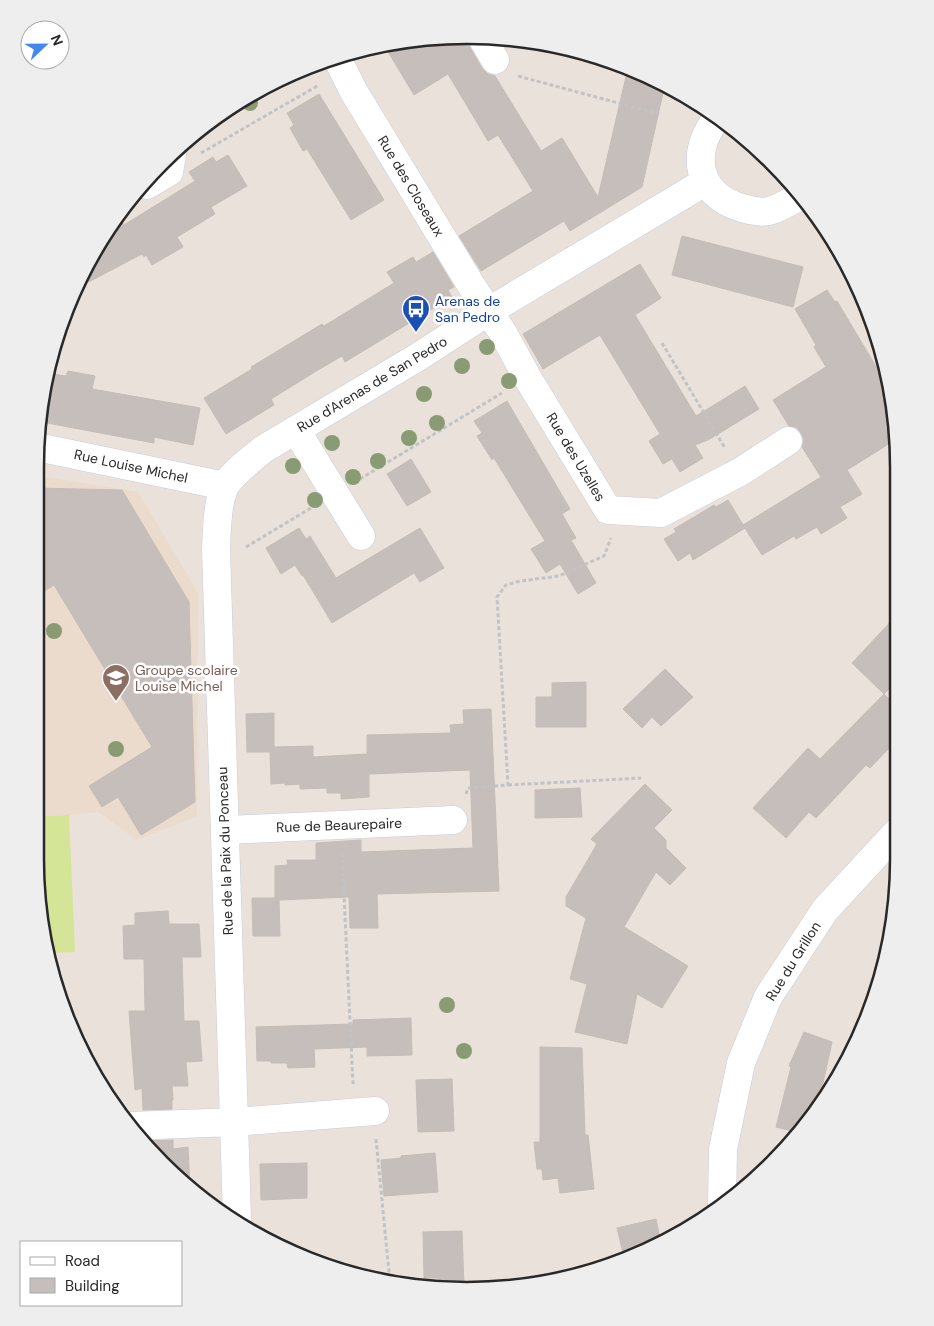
<svg xmlns="http://www.w3.org/2000/svg" width="934" height="1326" font-family="'DM Sans',sans-serif">
	<style>
		.education { fill: #ebdbcc }
		.pitch { fill: #d4e597 }
		.building { fill: #c6bebb; stroke: #c6bcb5 }
		.lines { fill: none; stroke-linecap: round; stroke-linejoin: round }
		.minor-casing { stroke: #c7cdd6; stroke-width: 29 }
		.path { stroke: #c3c3c3; stroke-width: 3; stroke-dasharray: 4 2.5; stroke-linecap: butt }
		.minor { stroke: #fff; stroke-width: 28 }
		.tree { fill: #899b73 }
		.labels { text-anchor: middle; dominant-baseline: central; stroke-width: 5; stroke-linejoin: round; paint-order: stroke }
		.street-label { font-size: 14px; fill: #292929; stroke: #fff }
		.transit-label { font-size: 14px; fill: #164399; stroke: #fff; text-anchor: start }
		.education-label { font-size: 14px; fill: #785e54; stroke: #fff; text-anchor: start }
		.rim { fill: none; stroke: #292929; stroke-width: 2.5 }
	</style>
	<rect width="100%" height="100%" fill="#eae1db"/>
	<!-- education -->
	<path class="education" d="M 35,475 L 138,492 L 198,593 L 197,816 L 137,840 L 98,812 L 69,815 L 35,817 Z"/>
	<!-- pitch -->
	<path class="pitch" d="M 69,815 L 75,952 L 47,953 L 35,859 L 35,817 Z"/>
	<!-- building -->
	<path class="building" d="M 466,37 L 468,44 L 482,68 L 488,74 L 495,76 L 541,151 L 562,138 L 598,197 L 628,68 L 658,79 L 665,84 L 642,187 L 570,231 L 564,221 L 481,271 L 459,236 L 533,191 L 498,135 L 488,141 L 448,74 L 414,95 L 387,50 L 403,40 L 410,39 Z
		M 319,94 L 384,200 L 351,220 L 307,149 L 303,151 L 290,128 L 294,125 L 287,113 Z
		M 228,155 L 247,186 L 211,207 L 215,214 L 177,237 L 183,247 L 152,265 L 146,255 L 144,257 L 142,254 L 79,287 L 93,251 L 120,218 L 124,225 L 195,181 L 189,172 L 213,157 L 216,162 Z
		M 682,236 L 803,267 L 793,307 L 672,275 Z
		M 433,252 L 454,287 L 448,290 L 452,297 L 345,362 L 342,356 L 318,370 L 271,399 L 274,405 L 226,434 L 204,398 L 252,369 L 251,367 L 322,324 L 324,326 L 394,283 L 387,272 L 413,257 L 416,262 Z
		M 640,264 L 661,298 L 635,315 L 696,416 L 745,386 L 759,409 L 708,440 L 695,445 L 703,458 L 680,472 L 672,459 L 663,464 L 649,441 L 660,434 L 600,335 L 543,369 L 523,334 Z
		M 827,290 L 835,302 L 837,301 L 884,380 L 886,380 L 895,410 L 895,440 L 847,470 L 862,494 L 840,507 L 847,518 L 821,534 L 817,527 L 796,539 L 794,536 L 762,555 L 743,525 L 821,477 L 802,447 L 804,440 L 801,433 L 796,427 L 789,426 L 773,400 L 826,367 L 814,347 L 816,345 L 795,309 Z
		M 68,371 L 95,376 L 92,389 L 200,408 L 193,445 L 154,437 L 154,443 L 42,422 L 52,374 L 66,376 Z
		M 507,401 L 570,509 L 562,514 L 576,538 L 571,540 L 596,583 L 578,594 L 560,564 L 546,573 L 531,549 L 545,541 L 494,458 L 492,460 L 477,436 L 482,433 L 474,421 Z
		M 411,459 L 431,492 L 407,506 L 387,474 Z
		M 35,488 L 122,490 L 189,602 L 195,802 L 141,835 L 118,797 L 102,807 L 89,786 L 152,747 L 54,585 L 35,597 Z
		M 728,500 L 745,528 L 693,560 L 690,553 L 678,561 L 664,539 L 676,532 L 674,529 L 714,505 L 716,507 Z
		M 299,528 L 306,539 L 310,536 L 336,578 L 420,528 L 444,568 L 420,582 L 414,573 L 332,623 L 303,575 L 302,576 L 295,565 L 281,574 L 266,548 Z
		M 896,616 L 897,681 L 884,694 L 852,663 Z
		M 665,669 L 693,697 L 661,726 L 652,717 L 642,728 L 623,709 Z
		M 586,682 L 586,727 L 536,727 L 536,697 L 552,697 L 552,683 Z
		M 884,694 L 897,707 L 897,740 L 870,768 L 866,765 L 816,818 L 809,812 L 786,838 L 753,808 L 808,748 L 820,759 Z
		M 491,709 L 499,891 L 377,894 L 378,928 L 350,928 L 349,897 L 279,900 L 280,936 L 253,936 L 252,898 L 275,898 L 275,866 L 288,865 L 287,860 L 316,860 L 316,843 L 361,840 L 361,852 L 473,848 L 470,770 L 369,774 L 369,797 L 341,799 L 341,793 L 327,793 L 327,788 L 300,789 L 300,784 L 285,785 L 285,783 L 271,784 L 270,752 L 247,752 L 246,714 L 274,713 L 274,747 L 313,746 L 313,757 L 367,754 L 367,735 L 451,733 L 450,725 L 464,724 L 463,710 Z
		M 645,784 L 672,810 L 654,828 L 666,840 L 666,848 L 686,868 L 670,885 L 656,872 L 624,927 L 688,966 L 662,1008 L 637,994 L 627,1044 L 575,1032 L 587,984 L 570,979 L 586,918 L 566,906 L 566,897 L 597,844 L 591,839 Z
		M 580,788 L 582,817 L 535,818 L 535,790 Z
		M 168,911 L 169,924 L 199,924 L 201,957 L 182,957 L 184,1021 L 199,1021 L 202,1061 L 186,1062 L 188,1086 L 172,1086 L 173,1100 L 172,1100 L 172,1109 L 143,1110 L 142,1088 L 135,1090 L 129,1011 L 145,1011 L 144,959 L 124,959 L 123,926 L 135,925 L 135,913 Z
		M 411,1018 L 412,1055 L 367,1056 L 367,1047 L 314,1049 L 315,1067 L 288,1068 L 287,1063 L 271,1063 L 271,1061 L 257,1061 L 256,1027 L 353,1024 L 353,1020 Z
		M 804,1032 L 832,1042 L 817,1110 L 810,1122 L 800,1133 L 776,1127 L 791,1067 L 789,1066 Z
		M 540,1047 L 582,1048 L 585,1135 L 588,1135 L 594,1189 L 560,1193 L 558,1178 L 543,1180 L 542,1169 L 537,1169 L 534,1142 L 540,1142 Z
		M 452,1079 L 454,1131 L 418,1132 L 416,1080 Z
		M 173,1140 L 173,1149 L 188,1147 L 190,1189 L 182,1184 L 145,1141 Z
		M 435,1153 L 438,1192 L 384,1196 L 381,1160 L 401,1158 L 401,1156 Z
		M 307,1163 L 307,1198 L 261,1200 L 260,1164 Z
		M 656,1219 L 661,1244 L 624,1257 L 617,1228 Z
		M 462,1231 L 464,1287 L 439,1287 L 439,1278 L 424,1278 L 423,1232 Z"/>
	<g class="lines">
		<defs>
			<path id="minor" d="M 481,36 L 495,60
				M 336,56 L 354,92 L 471,285 L 503,333 L 527,377 L 608,510 L 661,513 L 740,472 L 788,441
				M 718,117 C 689,151 696,195 742,208 C 750,210 761,213 769,211 C 780,208 791,201 801,195
				M 147,185 L 169,172 L 172,155
				M 296,430 L 361,536
				M 37,447 L 225,486
				M 225,830 L 453,820
				M 132,1126 L 234,1122 L 375,1111
				M 722,1204 L 723,1149 L 741,1063 L 768,997 L 825,910 L 898,831
				M 237,1218 L 216,549 C 217,530 217,503 225,486 C 233,472 250,461 262,450 L 418,357 L 489,311 L 705,182"/>
		</defs>
		<!-- minor casing -->
		<use href="#minor" class="minor-casing"/>
		<!-- path -->
		<path class="path" d="M 518,76 L 659,114
			M 201,153 L 319,85
			M 662,343 L 725,448
			M 360,479 L 502,393
			M 246,547 L 311,508
			M 508,785 L 641,778
			M 466,794 L 468,788 L 508,785 L 497,597 L 506,585 L 520,581 L 559,576 L 604,556 L 611,538
			M 342,853 L 353,1084
			M 376,1139 L 390,1282"/>
		<!-- minor -->
		<use href="#minor" class="minor"/>
	</g>
	<!-- trees -->
	<g class="tree">
		<circle cx="250" cy="103" r="8"/>
		<circle cx="487" cy="347" r="8"/>
		<circle cx="462" cy="366" r="8"/>
		<circle cx="509" cy="381" r="8"/>
		<circle cx="424" cy="394" r="8"/>
		<circle cx="437" cy="423" r="8"/>
		<circle cx="409" cy="438" r="8"/>
		<circle cx="332" cy="443" r="8"/>
		<circle cx="378" cy="461" r="8"/>
		<circle cx="293" cy="466" r="8"/>
		<circle cx="353" cy="477" r="8"/>
		<circle cx="315" cy="500" r="8"/>
		<circle cx="54" cy="631" r="8"/>
		<circle cx="116" cy="749" r="8"/>
		<circle cx="447" cy="1005" r="8"/>
		<circle cx="464" cy="1051" r="8"/>
	</g>
	<!-- icons -->
	<defs>
		<symbol id="bus-pin" viewBox="-11 -11 22 30"><path d="M0 17L-7.5 6A9.5 9.5 0 1 1 7.5 6Z" fill="#1a4fb4" stroke="#fff"/><path d="M-5-6H5V4H4V6H2V4H-2V6H-4V4H-5ZM-3.5-4V0h7V-4ZM-3.5 1.2v1.5H-2V1.2ZM2 1.2v1.5H3.5V1.2Z" fill="#fff"/></symbol>
		<symbol id="school-pin" viewBox="-11 -11 22 30"><path d="M0 17L-7.5 6A9.5 9.5 0 1 1 7.5 6Z" fill="#8d6e63" stroke="#fff"/><path d="M0-5L7-2L0 1L-7-2ZM-4 1L0 2.5L4 1V4Q0 6-4 4Z" fill="#fff"/></symbol>
	</defs>
	<g fill-rule="evenodd">
		<use href="#bus-pin" x="400" y="293" width="32" height="43"/>
		<use href="#school-pin" x="100" y="662" width="32" height="43"/>
	</g>
	<g class="labels">
		<!-- street labels -->
		<g class="street-label">
			<text transform="translate(411 186) rotate(59)">Rue des Closeaux</text>
			<text transform="translate(372 384) rotate(-31)">Rue d'Arenas de San Pedro</text>
			<text transform="translate(576 457) rotate(59)">Rue des Uzelles</text>
			<text transform="translate(131 466) rotate(12)">Rue Louise Michel</text>
			<text transform="translate(339 825) rotate(-2)">Rue de Beaurepaire</text>
			<text transform="translate(225 851) rotate(-92)">Rue de la Paix du Ponceau</text>
			<text transform="translate(793 961) rotate(-58)">Rue du Grillon</text>
		</g>
		<!-- transit labels -->
		<g class="transit-label">
			<text x="435" y="301">Arenas de<tspan x="435" dy="16">San Pedro</tspan></text>
		</g>
		<!-- education labels -->
		<g class="education-label">
			<text x="135" y="670">Groupe scolaire<tspan x="135" dy="16">Louise Michel</tspan></text>
		</g>
	</g>
	<!-- crop -->
	<path d="M0 0H934V1326H0ZM467 44H467A423 423 0 0 1 890 467V859A423 423 0 0 1 467 1282H467A423 423 0 0 1 44 859V467A423 423 0 0 1 467 44Z" fill="#eee" fill-rule="evenodd"/>
	<path class="rim" d="M467 44H467A423 423 0 0 1 890 467V859A423 423 0 0 1 467 1282H467A423 423 0 0 1 44 859V467A423 423 0 0 1 467 44Z"/>
	<!-- legend -->
	<rect x="20" y="1241" width="162" height="65" fill="#ffffff" stroke="#a9a9a9"/>
	<rect x="30" y="1257" width="25" height="8" fill="#ffffff" stroke="#a9a9a9"/>
	<text x="65" y="1266" font-size="15" fill="#292929">Road</text>
	<rect x="30" y="1278" width="25" height="15" fill="#c6bebb" stroke="#a9a9a9"/>
	<text x="65" y="1291" font-size="15" fill="#292929">Building</text>
	<!-- north arrow -->
	<g transform="translate(45 45) rotate(68)"><circle r="24" fill="#ffffff" stroke="#a9a9a9"/>
	<path d="M0-4L9 19L0 12L-9 19Z" fill="#4487ef"/>
	<text y="-8" font-size="14" font-weight="bold" text-anchor="middle" fill="#292929">N</text>
	</g>
</svg>
